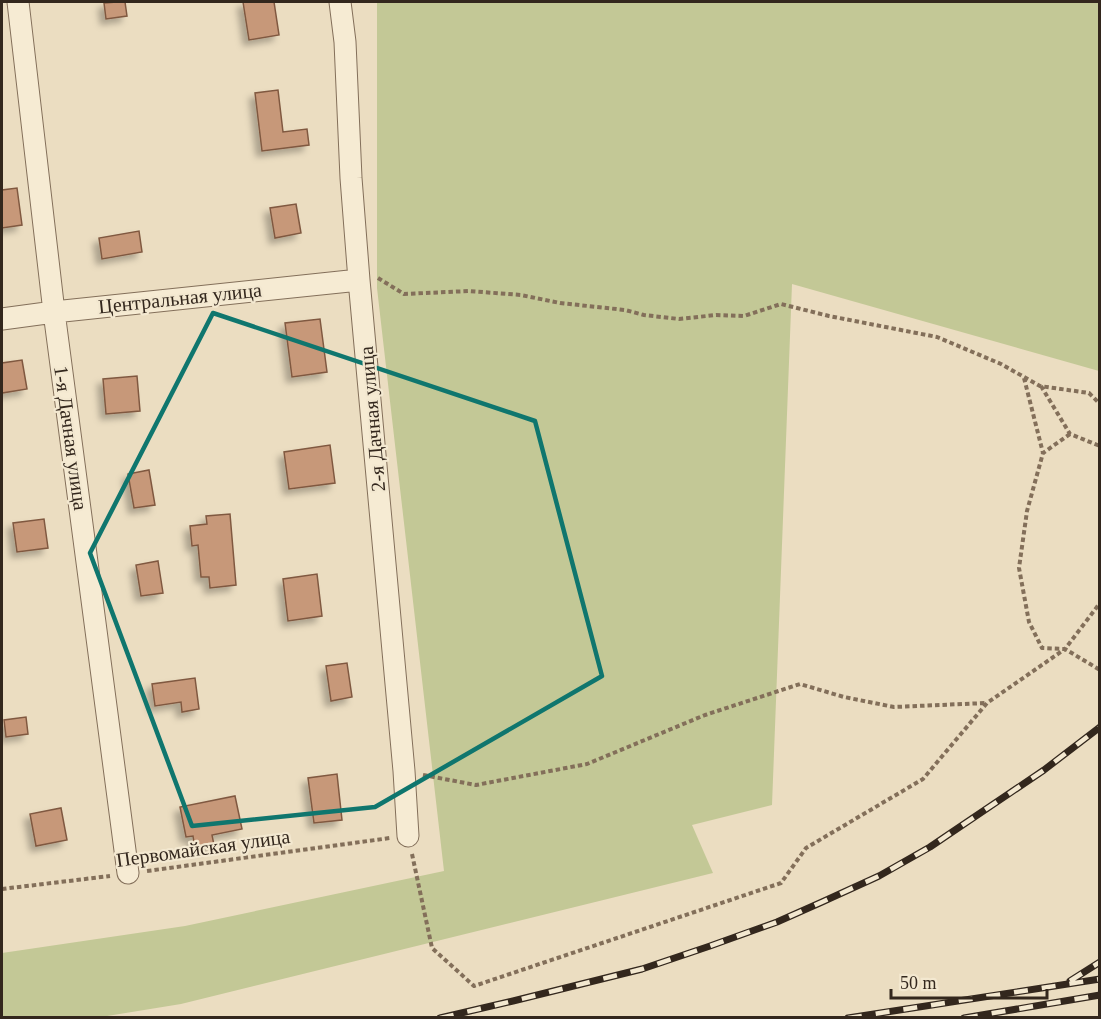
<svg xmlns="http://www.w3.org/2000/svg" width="1101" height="1019" font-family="Georgia,serif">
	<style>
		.green { fill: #c3c896 }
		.building { fill: #c79879; stroke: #805941; stroke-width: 1.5; filter: url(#shadow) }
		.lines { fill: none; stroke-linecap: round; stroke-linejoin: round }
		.street-casing { stroke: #836f5a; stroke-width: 23 }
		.path { stroke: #836f5a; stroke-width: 4; stroke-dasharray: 4.5 3; stroke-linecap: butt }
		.street { stroke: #f6ebd3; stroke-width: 21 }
		.rail-casing { stroke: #33271d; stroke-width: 7 }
		.rail { stroke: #f3e8d0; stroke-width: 4.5; stroke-dasharray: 14; stroke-linecap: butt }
		.marked { fill: none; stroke: #0f766e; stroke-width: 4.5; stroke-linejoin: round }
		.labels { text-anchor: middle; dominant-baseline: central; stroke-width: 4.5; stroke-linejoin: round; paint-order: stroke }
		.street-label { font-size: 20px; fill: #33271d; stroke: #f3e8d0 }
	</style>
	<defs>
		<filter id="shadow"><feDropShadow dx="-5.5" dy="5.5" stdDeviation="3" flood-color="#0004"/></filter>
	</defs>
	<rect width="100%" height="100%" fill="#ebddc1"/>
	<!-- green -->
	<path class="green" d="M 377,2 L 1099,2 L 1099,371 L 792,284 L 772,805 L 692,825 L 713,873 L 181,1004 L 101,1017 L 2,1017 L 2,953 L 185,926 L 444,871 L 377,288 Z"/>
	<!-- building -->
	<path class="building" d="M 117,2 L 125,2 L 127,16 L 106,19 L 104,3 Z
		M 243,2 L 274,2 L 279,35 L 249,40 Z
		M 278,90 L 283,132 L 307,129 L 309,145 L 262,151 L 255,93 Z
		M 17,188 L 22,225 L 2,228 L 2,190 Z
		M 296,204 L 301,233 L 275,238 L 270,208 Z
		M 139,231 L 142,252 L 102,259 L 99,238 Z
		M 320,319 L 327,372 L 292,377 L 285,323 Z
		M 22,360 L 27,389 L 2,393 L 2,363 Z
		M 137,376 L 140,411 L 106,414 L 103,379 Z
		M 330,445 L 335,483 L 289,489 L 284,452 Z
		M 149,470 L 155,505 L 134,508 L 128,474 Z
		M 230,514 L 236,585 L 210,588 L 209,577 L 201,577 L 198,545 L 192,546 L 190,526 L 207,524 L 206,516 Z
		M 44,519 L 48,548 L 17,552 L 13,523 Z
		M 158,561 L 163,593 L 141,596 L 136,565 Z
		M 317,574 L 322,616 L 288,621 L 283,579 Z
		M 347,663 L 352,697 L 331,701 L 326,666 Z
		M 195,678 L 199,709 L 182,712 L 181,702 L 155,706 L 152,684 Z
		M 26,717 L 28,734 L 6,737 L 4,720 Z
		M 337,774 L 342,820 L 314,823 L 308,778 Z
		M 235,796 L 242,829 L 212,835 L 214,845 L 195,849 L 193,836 L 186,837 L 180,807 Z
		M 61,808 L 67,840 L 36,846 L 30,814 Z"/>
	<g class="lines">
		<defs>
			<path id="street" d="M 18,2 L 54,312 L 128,873
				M 340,2 L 345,42 L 351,178 L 359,280 L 404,771 L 408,836
				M 2,319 L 54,312 L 359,280"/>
		</defs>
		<!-- street casing -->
		<use href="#street" class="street-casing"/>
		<!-- path -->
		<path class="path" d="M 378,278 L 404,294 L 469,291 L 521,295 L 560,303 L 625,310 L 644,315 L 679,319 L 716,315 L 744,316 L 781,304 L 829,316 L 937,337 L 1001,364 L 1040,386 L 1089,393 L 1100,404
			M 1024,378 L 1043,453
			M 1041,386 L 1070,434 L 1100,446
			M 1070,434 L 1043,453 L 1027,511 L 1019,568 L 1029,622 L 1042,648 L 1065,649 L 1100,603
			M 423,775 L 476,785 L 587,764 L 705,715 L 800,684 L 844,697 L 894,707 L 986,703
			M 412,854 L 432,948 L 474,986 L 781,883 L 806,848 L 923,779 L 987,703 L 1065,649 L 1100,670
			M 147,871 L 390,838
			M 2,889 L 110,876"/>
		<!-- street -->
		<use href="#street" class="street"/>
		<defs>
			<path id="rail" d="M 1070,981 L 1100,962
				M 440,1018 L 513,1001 L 642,969 L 710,946 L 777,922 L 822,902 L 879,876 L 930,847 L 1044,770 L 1100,727
				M 848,1018 L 1100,979
				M 964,1018 L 1100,995"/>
		</defs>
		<!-- rail casing -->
		<use href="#rail" class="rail-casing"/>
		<!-- rail -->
		<use href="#rail" class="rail"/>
	</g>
	<!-- marked area -->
	<path class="marked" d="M 213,313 L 535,421 L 602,676 L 375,807 L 192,826 L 90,553 Z"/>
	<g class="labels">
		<!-- street labels -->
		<g class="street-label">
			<text transform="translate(180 298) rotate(-6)">Центральная улица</text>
			<text transform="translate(372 419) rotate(-95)">2-я Дачная улица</text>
			<text transform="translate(71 438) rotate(82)">1-я Дачная улица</text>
			<text transform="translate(203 848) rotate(-8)">Первомайская улица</text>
		</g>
	</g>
	<!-- border -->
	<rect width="1101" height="1019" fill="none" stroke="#33271d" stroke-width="6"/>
	<!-- scale -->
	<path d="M891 989v9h156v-9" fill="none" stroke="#33271d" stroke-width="3"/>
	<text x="900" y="989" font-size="18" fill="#33271d" stroke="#f3e8d0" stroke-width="4.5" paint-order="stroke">50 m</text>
</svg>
